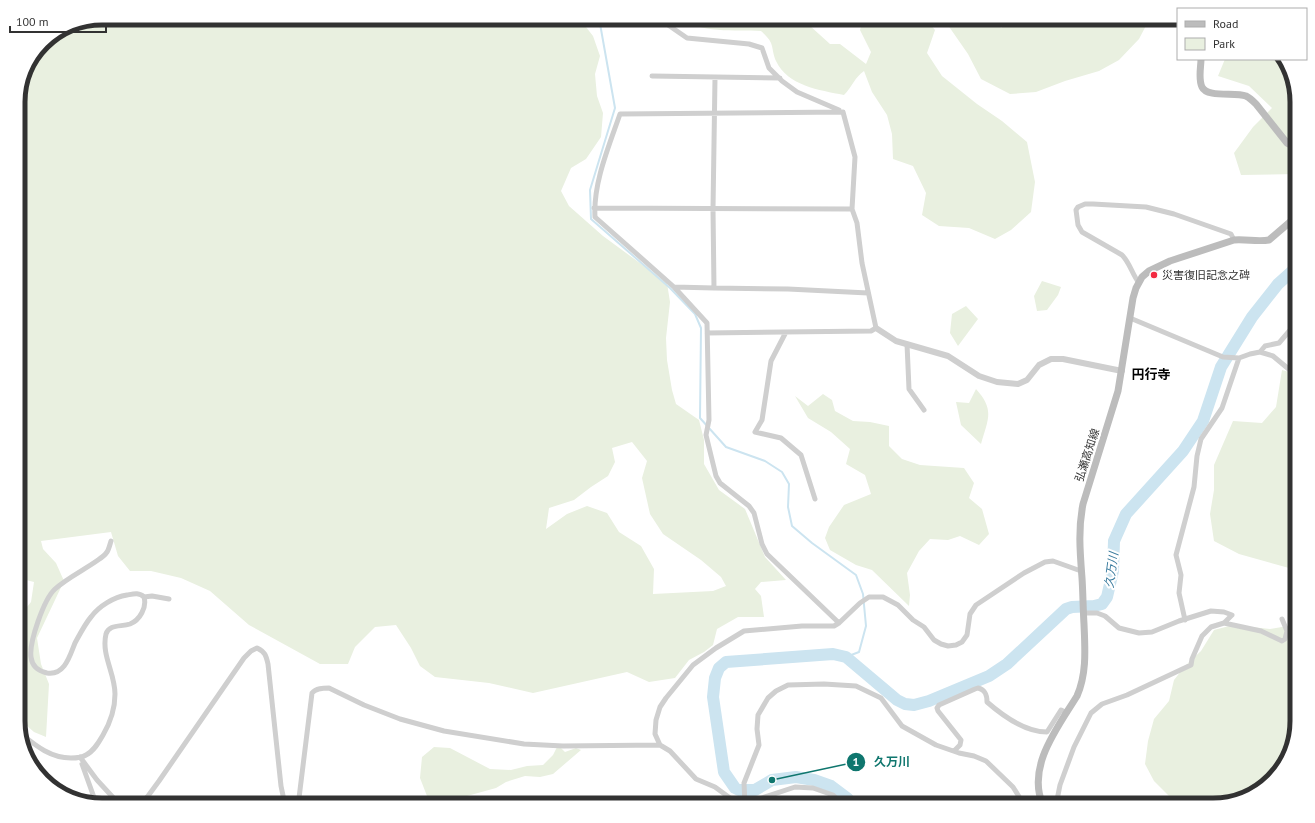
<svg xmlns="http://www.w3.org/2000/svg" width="1315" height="823" font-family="'PT Sans','Noto Sans JP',sans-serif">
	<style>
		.green { fill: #e9f0e0; fill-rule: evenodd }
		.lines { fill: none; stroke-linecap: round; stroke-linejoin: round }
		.stream { stroke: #cce4f0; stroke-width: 2 }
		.river { stroke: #cce4f0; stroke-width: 12 }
		.minor { stroke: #cfcfcf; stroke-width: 5 }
		.tertiary { stroke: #cfcfcf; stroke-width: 6 }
		.secondary { stroke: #bcbcbc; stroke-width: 7 }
		.poi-dot { fill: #f32b42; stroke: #fff; stroke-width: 1.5 }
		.labels { text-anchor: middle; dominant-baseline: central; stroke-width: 4; stroke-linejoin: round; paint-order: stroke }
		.poi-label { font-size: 11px; fill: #323232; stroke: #fff; text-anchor: start }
		.street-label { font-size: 11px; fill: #323232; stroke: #fff }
		.water-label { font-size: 12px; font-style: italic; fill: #387a9d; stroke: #fff }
		.quarter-label { font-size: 13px; font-weight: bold; fill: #000; stroke: #fff }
		.rim { fill: none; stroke: #323232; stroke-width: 5 }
		.leader { fill: none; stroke: #0f766e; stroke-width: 1.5 }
		.callout-dot { fill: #0f766e; stroke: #fff; stroke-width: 1.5 }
		.mark-label { font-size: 12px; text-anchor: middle; font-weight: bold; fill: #fff }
		.callout-label { font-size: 12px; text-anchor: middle; font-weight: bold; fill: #0f766e; stroke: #fff; stroke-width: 4; stroke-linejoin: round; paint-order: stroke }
	</style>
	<rect width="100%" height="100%" fill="#fff"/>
	<!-- green -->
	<path class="green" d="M 102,18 L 579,18 L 593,36 L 600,56 L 595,74 L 597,96 L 603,113 L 601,137 L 586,159 L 571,168 L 561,191 L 569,206 L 603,236 L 667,283 L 670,302 L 666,338 L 667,360 L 672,390 L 676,404 L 699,420 L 704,440 L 704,464 L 719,490 L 745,509 L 765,557 L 786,580 L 761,582 L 755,589 L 761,596 L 764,617 L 738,617 L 717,629 L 713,645 L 704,652 L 689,660 L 675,678 L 649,682 L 627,672 L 533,693 L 489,683 L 435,677 L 420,666 L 411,648 L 396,625 L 375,627 L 355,647 L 348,664 L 320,664 L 249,625 L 210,591 L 181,578 L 151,571 L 130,571 L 118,556 L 111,532 L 41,541 L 43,549 L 56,563 L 64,581 L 37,638 L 41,664 L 49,684 L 46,737 L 34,732 L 18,718 L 18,618 L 31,602 L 34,582 L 18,578 L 18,97 L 27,65 L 43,43 L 70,24 ZM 632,442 L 647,461 L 642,478 L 650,514 L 663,534 L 701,560 L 721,577 L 726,586 L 713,591 L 653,594 L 654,569 L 641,546 L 619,532 L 607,513 L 587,506 L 567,514 L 546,529 L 549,508 L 574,500 L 591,487 L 608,476 L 615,462 L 612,448 Z
		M 677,18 L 807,18 L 809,25 L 830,44 L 840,44 L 866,64 L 871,52 L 860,30 L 863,18 L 925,18 L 935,30 L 927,53 L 942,76 L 977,104 L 1002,121 L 1027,142 L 1035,182 L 1031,212 L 1011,230 L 995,239 L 969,228 L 939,226 L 922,215 L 926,193 L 913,166 L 893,159 L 892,134 L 887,115 L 872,92 L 864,71 C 855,77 852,87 844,95 C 819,90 788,86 776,61 C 773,55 773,48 771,43 C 769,38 764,34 761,31 C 734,30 701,33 677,18 Z
		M 943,18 L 995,18 L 1001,28 L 1013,18 L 1056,18 L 1063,24 L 1077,18 L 1150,18 L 1139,39 L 1119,60 L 1099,71 L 1065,81 L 1036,92 L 1010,94 L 981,79 L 968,54 Z
		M 1225,59 L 1285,59 L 1286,60 L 1294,91 L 1293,93 L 1295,95 L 1297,102 L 1297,174 L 1241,175 L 1234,153 L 1253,127 L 1272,108 L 1249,86 L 1218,76 Z
		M 1042,281 L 1061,287 L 1058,295 L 1047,310 L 1037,311 L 1034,296 Z
		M 966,306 L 978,319 L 958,346 L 950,333 L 952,314 Z
		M 1282,370 L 1293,373 L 1297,386 L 1297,568 L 1289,568 L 1239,554 L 1214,541 L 1210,514 L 1214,490 L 1214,465 L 1233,421 L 1262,423 L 1276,407 Z
		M 976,389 C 995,410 988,419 981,444 L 961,425 L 956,402 L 969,403 Z
		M 823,394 L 832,400 L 835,411 L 853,421 L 870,422 L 889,426 L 889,446 L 902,459 L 920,465 L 964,468 L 974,483 L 969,498 L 982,509 L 989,534 L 979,545 L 960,536 L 948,540 L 930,539 L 919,551 L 907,573 L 910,595 L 909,606 L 872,570 L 856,565 L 830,550 L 825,538 L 829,527 L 844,505 L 871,494 L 865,475 L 846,464 L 850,449 L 831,432 L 808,418 L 795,396 L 808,406 Z
		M 1297,621 L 1297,721 L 1283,767 L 1255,794 L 1213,805 L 1175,805 L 1170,797 L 1154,781 L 1145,764 L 1148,741 L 1154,719 L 1169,701 L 1174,680 L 1185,666 L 1201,651 L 1214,630 L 1233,625 L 1270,629 L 1288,626 Z
		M 558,745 L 565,752 L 576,748 L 581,750 L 553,774 L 540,777 L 525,776 L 506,782 L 496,788 L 467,796 L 454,805 L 422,805 L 427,796 L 420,778 L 422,757 L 434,747 L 450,748 L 490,769 L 511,770 L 527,766 L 543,765 L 553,755 Z"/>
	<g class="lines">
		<!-- stream -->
		<path class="stream" d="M 599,18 L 615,108 L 590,190 L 591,219 L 670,288 L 695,314 L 701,328 L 700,418 L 726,447 L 765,461 L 782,472 L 789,484 L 788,507 L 792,526 L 812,543 L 856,575 L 863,594 L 866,626 L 859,652 L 846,657"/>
		<!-- river -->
		<path class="river" d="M 853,805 L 847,798 L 831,786 L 814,780 L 796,777 L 772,780 L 755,790 L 739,790 L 735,788 L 724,772 L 713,697 L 715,678 L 719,668 L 726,662 L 833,654 L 846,657 L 897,700 L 905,704 L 914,705 L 929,701 L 989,676 L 1007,664 L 1066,609 L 1072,607 L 1094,606 L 1102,604 L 1107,597 L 1113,571 L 1114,541 L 1126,514 L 1183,451 L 1203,421 L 1221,367 L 1252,317 L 1278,284 L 1297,267"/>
		<!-- minor -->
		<path class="minor" d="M 658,18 L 687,38 L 749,44 L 762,48 L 769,68 L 782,81 L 797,92 L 839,110
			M 652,76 L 780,78
			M 715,78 L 713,209 L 714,288 L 788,289 L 868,293
			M 594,208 L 852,209
			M 1139,283 C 1132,274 1130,263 1122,255 L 1082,232 L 1078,225 L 1076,210 L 1078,207 L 1085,204 L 1093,204 L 1146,207 L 1174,214 L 1231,234 L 1234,240
			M 674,287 L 714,288
			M 1130,318 L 1223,357 L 1239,358 L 1250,354 L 1260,352 L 1273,356 L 1297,376
			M 786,332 L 771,361 L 762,420 L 755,432 L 781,438 L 801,455 L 815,499
			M 707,333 L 871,331 L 876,328 L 862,263 L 857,223 L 852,209 L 855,157 L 843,112
			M 907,344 L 909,389 L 924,410
			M 1260,352 L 1265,346 L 1279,343 L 1297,322
			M 111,541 C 110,544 109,549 107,552 C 105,555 101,558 98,560 C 84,570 67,578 55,589 C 44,599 29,642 31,657 C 32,666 38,671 47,673 C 65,676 70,655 75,643 C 80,634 85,624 91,617 C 99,606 114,597 127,595 C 133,594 139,592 144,597 L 152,596 L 169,599
			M 1083,613 L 1097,613 L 1105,616 L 1119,628 L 1139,633 L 1152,632 L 1179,621 L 1211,611 L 1224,612 L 1232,615 L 1224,623
			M 1185,620 L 1179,593 L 1181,575 L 1176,555 L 1194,487 L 1197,456 L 1201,439 L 1222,408 L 1239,358
			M 839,623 L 767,554 L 762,544 L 754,513 L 749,506 L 720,483 L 716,476 L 706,435 L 709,420 L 707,323 L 674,287 L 595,217 C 593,183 609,146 620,114 L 843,112
			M 20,733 C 35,745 50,758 71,758 C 76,758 81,758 86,755 C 94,751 99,742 103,735 C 110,723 115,708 115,694 C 115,673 101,655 106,634 C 109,624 121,627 130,624 C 140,620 147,607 144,597
			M 660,745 L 655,734 L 656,720 L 660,707 L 666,698 L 693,665 L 716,648 L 744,631 L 802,626 L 834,626 L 839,623 L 860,603 L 869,597 L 883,597 L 898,605 L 913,620 L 924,627 L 934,640 L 941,644 L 948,646 L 956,645 L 962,642 L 967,635 L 970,614 L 976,605 L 1024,573 L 1045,562 L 1053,561 L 1081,571
			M 954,751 L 960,745 L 961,740 L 938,711 L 937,708 L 939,705 L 975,689 L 978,688 C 986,690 987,696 987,702 C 1003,716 1025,732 1047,732 L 1061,710 L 1067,713
			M 80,757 L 97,780 L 120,805
			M 82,764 L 96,803
			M 138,805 L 148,796 L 159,781 L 244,658 L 251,651 L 257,648 C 265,652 266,655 268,664 L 281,786 L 285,805
			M 297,805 L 299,798 L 312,693 C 316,688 323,688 329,688 L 364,705 L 400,719 L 444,731 L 524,744 L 563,746 L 660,745 L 670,751 L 696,779 L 715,787 L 730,798 L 743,805
			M 745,805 L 744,783 L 759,745 L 757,729 L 758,715 L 768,698 L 776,691 L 788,685 L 824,684 L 856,686 L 881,698 L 902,726 L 936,745 L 959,753 L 974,756 L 986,761 L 1013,787 L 1023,803 L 1029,804 L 1041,800
			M 748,805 L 756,800 L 795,787 L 813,788 L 833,795 L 843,805
			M 1056,805 L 1060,785 L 1074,747 L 1091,713 L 1102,704 L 1127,695 L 1191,665 L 1192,659 L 1202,636 L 1211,627 L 1224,623 L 1261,631 L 1282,641 L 1285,639 L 1287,631 L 1282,619"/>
		<!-- tertiary -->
		<path class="tertiary" d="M 876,328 L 896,341 L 948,356 L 979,376 L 997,382 L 1018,384 L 1027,380 L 1039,365 L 1051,359 L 1063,359 L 1122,371"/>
		<!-- secondary -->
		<path class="secondary" d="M 1201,59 C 1201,67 1198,79 1202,87 C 1207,98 1235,92 1246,96 C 1250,98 1253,101 1256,104 L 1287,143 L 1297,148
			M 1043,805 C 1026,767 1058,727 1077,696 C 1087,673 1085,649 1084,624 C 1083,608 1083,593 1082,578 C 1080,552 1078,529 1083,504 L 1118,391 L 1133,298 L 1136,288 L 1142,277 L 1149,271 L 1170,261 L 1234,240 C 1246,239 1258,242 1269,240 L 1297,216"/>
	</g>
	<!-- markers -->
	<circle class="poi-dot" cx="1154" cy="275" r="4"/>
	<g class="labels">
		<!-- poi labels -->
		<g class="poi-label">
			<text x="1162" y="275">災害復旧記念之碑</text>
		</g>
		<!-- street labels -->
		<g class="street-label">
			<text transform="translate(1087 455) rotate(-72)">弘瀬高知線</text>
		</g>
		<!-- water labels -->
		<g class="water-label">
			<text transform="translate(1111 570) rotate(-82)">久万川</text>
		</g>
		<!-- quarter labels -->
		<g class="quarter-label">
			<text x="1151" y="374">円行寺</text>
		</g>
	</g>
	<!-- crop -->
	<path d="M0 0H1315V823H0ZM102 25H1213A77 77 0 0 1 1290 102V721A77 77 0 0 1 1213 798H102A77 77 0 0 1 25 721V102A77 77 0 0 1 102 25Z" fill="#fff" fill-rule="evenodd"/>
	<path class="rim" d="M102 25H1213A77 77 0 0 1 1290 102V721A77 77 0 0 1 1213 798H102A77 77 0 0 1 25 721V102A77 77 0 0 1 102 25Z"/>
	<!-- callouts -->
	<path class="leader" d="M772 780L856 762"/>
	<g class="callout-dot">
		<circle cx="772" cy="780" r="4"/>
		<circle cx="856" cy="762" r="10"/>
	</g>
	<g class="mark-label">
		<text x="856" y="766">1</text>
	</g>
	<g class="callout-label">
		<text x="892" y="766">久万川</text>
	</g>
	<!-- legend -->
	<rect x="1177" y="8" width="130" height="52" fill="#ffffff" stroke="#adadad"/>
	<rect x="1185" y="21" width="20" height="6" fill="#bcbcbc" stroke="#adadad"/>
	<text x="1213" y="28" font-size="12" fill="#323232">Road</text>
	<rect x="1185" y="38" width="20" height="12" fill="#e9f0e0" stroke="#adadad"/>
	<text x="1213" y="48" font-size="12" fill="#323232">Park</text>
	<!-- scale -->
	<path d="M10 26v6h96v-6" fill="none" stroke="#323232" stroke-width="2"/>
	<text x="16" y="26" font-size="12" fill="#323232" stroke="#ffffff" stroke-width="3" paint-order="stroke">100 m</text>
</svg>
